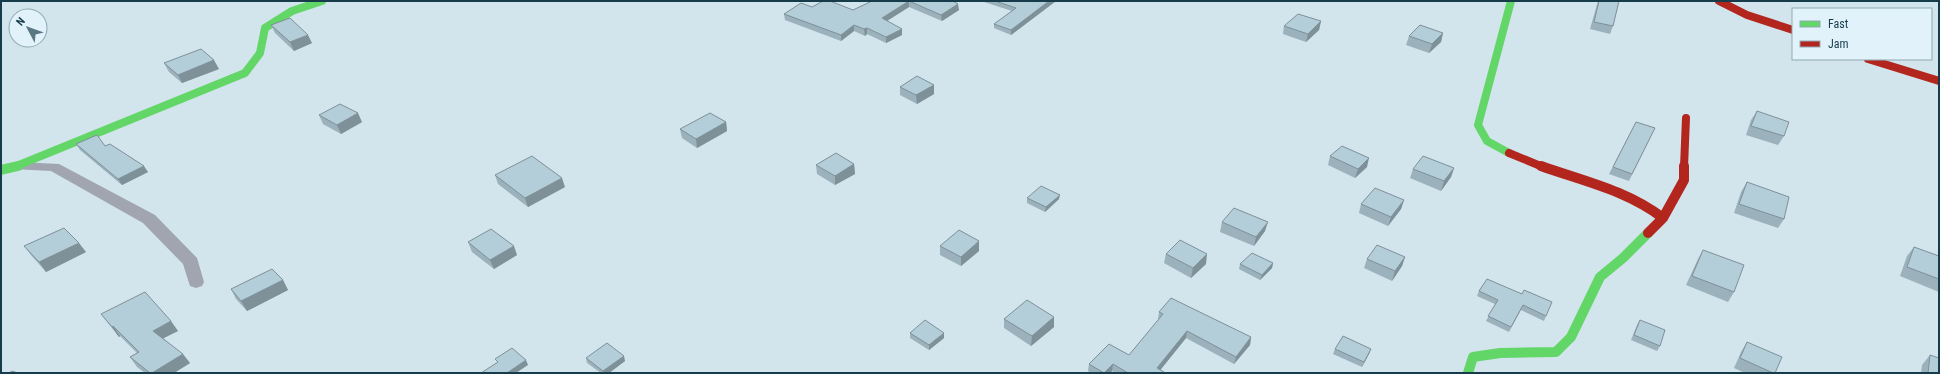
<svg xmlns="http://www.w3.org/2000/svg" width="1940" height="374" font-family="'Roboto Condensed',sans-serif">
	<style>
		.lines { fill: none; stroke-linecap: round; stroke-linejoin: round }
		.street { fill: #a0a5af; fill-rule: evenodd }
		.fast-far1 { stroke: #63d668; stroke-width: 8 }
		.fast { stroke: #63d668; stroke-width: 10 }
		.jam-far1 { stroke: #b3261e; stroke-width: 8 }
		.jam { stroke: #b3261e; stroke-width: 10 }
		.wall { fill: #9bb1bb }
		.shaded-wall { fill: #7e9098 }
		.building { fill: #b4ced9; stroke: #7e9098 }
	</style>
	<rect width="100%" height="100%" fill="#d2e4ec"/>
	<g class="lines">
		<!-- street -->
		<path class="street" d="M 18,162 L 59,164 L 155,215 L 197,258 L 204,282 L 202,286 L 196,288 L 190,286 L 183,264 L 143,223 L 51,171 L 13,169 L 11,166 L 13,163 Z"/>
		<!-- fast-far1 -->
		<path class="fast-far1" d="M 1509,153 L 1487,141 L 1478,125 L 1511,1
			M 14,167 L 245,73 L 260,53 L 265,28 L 292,11 L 322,1"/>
		<!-- fast -->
		<path class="fast" d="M 1,170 L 18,166
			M 1468,373 L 1473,357 L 1500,353 L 1556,352 L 1571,337 L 1600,277 L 1623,258 L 1648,233"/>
		<!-- jam-far1 -->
		<path class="jam-far1" d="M 1719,1 L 1747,15 L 1793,30
			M 1868,59 L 1939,81
			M 1509,153 L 1543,167
			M 1684,167 L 1686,118"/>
		<!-- jam -->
		<path class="jam" d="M 1541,166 C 1583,181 1626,190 1663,218 L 1648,233
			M 1663,218 L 1684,180 L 1684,166"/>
	</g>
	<!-- wall -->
	<path class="wall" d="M 872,1 L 953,1 L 959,10 L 942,21 L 909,7 L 887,21 L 902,35 L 886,43 L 867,34 L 865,36 L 854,31 L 841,41 L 785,20 L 784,14 L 812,7 L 853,10 Z
		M 981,1 L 1056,1 L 1052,4 L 1011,35 L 994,28 L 994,24 L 1012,11 Z
		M 1598,1 L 1619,1 L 1613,26 L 1610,34 L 1590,29 Z
		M 1321,21 L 1319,30 L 1306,42 L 1283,34 L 1284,26 Z
		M 271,25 L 312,43 L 294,51 L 275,33 Z
		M 1443,33 L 1441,42 L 1429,53 L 1406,45 L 1409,36 Z
		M 164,63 L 219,69 L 182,83 L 169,72 Z
		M 934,85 L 934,94 L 917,104 L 900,95 L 900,87 Z
		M 1757,111 L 1784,136 L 1778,145 L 1746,135 L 1751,120 Z
		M 319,115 L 362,122 L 341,134 L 323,124 Z
		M 726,122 L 727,131 L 697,148 L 682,138 L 680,129 Z
		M 1636,122 L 1655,128 L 1629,181 L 1609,174 Z
		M 76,144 L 105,146 L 148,172 L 122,185 L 80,150 Z
		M 1330,156 L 1367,167 L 1355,178 L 1328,165 Z
		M 854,164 L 855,174 L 835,185 L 817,174 L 816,165 Z
		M 1454,168 L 1451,177 L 1441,191 L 1410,178 L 1413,169 Z
		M 495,175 L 565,187 L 528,207 L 498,184 Z
		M 1747,182 L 1784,219 L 1778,228 L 1734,213 L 1741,192 Z
		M 1027,198 L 1059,199 L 1045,212 L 1027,203 Z
		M 1404,200 L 1401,209 L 1388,226 L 1359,213 L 1361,204 Z
		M 1222,222 L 1265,231 L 1254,246 L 1220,232 Z
		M 468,242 L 517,255 L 494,269 L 472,252 Z
		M 24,246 L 86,252 L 46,272 L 31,255 Z
		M 940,246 L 979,251 L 961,266 L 940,255 Z
		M 1914,247 L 1939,256 L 1939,292 L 1900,276 L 1907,256 Z
		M 1703,250 L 1734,292 L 1728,302 L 1686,285 L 1698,259 Z
		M 1166,254 L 1206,264 L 1191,278 L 1164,263 Z
		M 1405,257 L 1402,266 L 1392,281 L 1364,268 L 1367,259 Z
		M 1273,263 L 1272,268 L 1260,280 L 1239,269 L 1240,264 Z
		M 1487,279 L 1546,316 L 1544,321 L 1521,310 L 1509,332 L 1486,321 L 1495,304 L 1477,296 L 1479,291 Z
		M 283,280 L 288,290 L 247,311 L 236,299 L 231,289 Z
		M 1159,312 L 1251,337 L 1250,345 L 1234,364 L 1186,338 L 1160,370 L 1164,373 L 1115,373 L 1112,371 L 1110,373 L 1091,373 L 1088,371 L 1089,364 L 1129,355 L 1159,320 L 1158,320 Z
		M 101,314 L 178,331 L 163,338 L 190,363 L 174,373 L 145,373 L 137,367 L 130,357 L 137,353 L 120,336 L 119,337 Z
		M 1054,317 L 1054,327 L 1031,346 L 1004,328 L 1004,319 Z
		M 1640,320 L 1660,346 L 1657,351 L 1631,340 L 1637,325 Z
		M 910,333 L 944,338 L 929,350 L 910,338 Z
		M 1747,342 L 1775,373 L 1745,373 L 1734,368 L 1741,352 Z
		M 1335,349 L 1371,349 L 1369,354 L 1362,367 L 1333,354 Z
		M 1930,355 L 1939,373 L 1921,373 L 1922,365 Z
		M 586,358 L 625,361 L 609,373 L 601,373 L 587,363 Z"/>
	<!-- shaded-wall -->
	<path class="shaded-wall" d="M 909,1 L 909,7 L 882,24 L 882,18 Z
		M 1049,1 L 1056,1 L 1052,4 L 1011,35 L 1011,30 Z
		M 958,4 L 959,10 L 942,21 L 941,15 Z
		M 1321,21 L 1319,30 L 1306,42 L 1308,34 Z
		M 854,25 L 854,31 L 841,41 L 841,35 Z
		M 867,28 L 867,34 L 865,36 L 864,29 Z
		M 902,29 L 902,35 L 886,43 L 886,37 Z
		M 1443,33 L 1441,42 L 1429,53 L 1432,44 Z
		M 308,35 L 312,43 L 294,51 L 290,42 Z
		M 214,60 L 219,69 L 182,83 L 178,75 Z
		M 934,85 L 934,94 L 917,104 L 916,95 Z
		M 358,113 L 362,122 L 341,134 L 337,125 Z
		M 726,122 L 727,131 L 697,148 L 696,139 Z
		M 1369,158 L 1367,167 L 1355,178 L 1358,169 Z
		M 854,164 L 855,174 L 835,185 L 835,176 Z
		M 144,166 L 148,172 L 122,185 L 118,179 Z
		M 1454,168 L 1451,177 L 1441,191 L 1444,181 Z
		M 562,178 L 565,187 L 528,207 L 525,198 Z
		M 1060,195 L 1059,199 L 1045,212 L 1046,207 Z
		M 1404,200 L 1401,209 L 1388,226 L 1391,217 Z
		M 1268,222 L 1265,231 L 1254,246 L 1256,237 Z
		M 979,241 L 979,251 L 961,266 L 961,257 Z
		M 79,243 L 86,252 L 46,272 L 39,262 Z
		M 514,246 L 517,255 L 494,269 L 490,260 Z
		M 1207,254 L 1206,264 L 1191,278 L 1193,268 Z
		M 1405,257 L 1402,266 L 1392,281 L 1395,271 Z
		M 1273,263 L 1272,268 L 1260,280 L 1262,275 Z
		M 283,280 L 288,290 L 247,311 L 241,301 Z
		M 1054,317 L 1054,327 L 1031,346 L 1032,336 Z
		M 171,321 L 178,331 L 160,340 L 153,331 Z
		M 113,326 L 120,336 L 119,337 L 112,327 Z
		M 1187,331 L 1186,338 L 1158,373 L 1157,368 Z
		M 944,333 L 944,338 L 929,350 L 929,345 Z
		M 1251,337 L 1250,345 L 1234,364 L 1236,357 Z
		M 1371,349 L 1369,354 L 1362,367 L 1364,362 Z
		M 183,354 L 190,363 L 174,373 L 152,373 Z
		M 624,356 L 625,361 L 609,373 L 604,373 L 603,371 Z
		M 526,360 L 528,365 L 516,373 L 507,373 Z
		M 1113,364 L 1112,371 L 1110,373 L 1104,373 Z"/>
	<!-- building -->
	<path class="building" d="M 823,1 L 830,1 L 853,10 L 872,1 L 953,1 L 958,4 L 941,15 L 909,1 L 882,18 L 902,29 L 886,37 L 867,28 L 864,29 L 854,25 L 841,35 L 784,14 L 801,3 L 812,7 Z
		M 995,1 L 1049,1 L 1011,30 L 994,24 L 1016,8 Z
		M 1599,1 L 1619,1 L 1613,26 L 1594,22 Z
		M 1298,14 L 1321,21 L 1308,34 L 1284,26 Z
		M 290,18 L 308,35 L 290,42 L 271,25 Z
		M 1420,25 L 1443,33 L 1432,44 L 1409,36 Z
		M 201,49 L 214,60 L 178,75 L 164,63 Z
		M 917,76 L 934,85 L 916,95 L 900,87 Z
		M 340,104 L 358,113 L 337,125 L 319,115 Z
		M 1757,111 L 1789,122 L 1784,136 L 1751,126 Z
		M 710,113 L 726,122 L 696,139 L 680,129 Z
		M 1636,122 L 1655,128 L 1632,174 L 1613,167 Z
		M 97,135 L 105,146 L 110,144 L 144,166 L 118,179 L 76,144 Z
		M 1342,146 L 1369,158 L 1358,169 L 1330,156 Z
		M 836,153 L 854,164 L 835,176 L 816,165 Z
		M 532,156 L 562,178 L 525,198 L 495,175 Z
		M 1423,156 L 1454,168 L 1444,181 L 1413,169 Z
		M 1747,182 L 1789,197 L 1784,219 L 1739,204 Z
		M 1041,186 L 1060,195 L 1046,207 L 1027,198 Z
		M 1375,188 L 1404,200 L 1391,217 L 1361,204 Z
		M 1234,208 L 1268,222 L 1256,237 L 1222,222 Z
		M 64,228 L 79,243 L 39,262 L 24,246 Z
		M 491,229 L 514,246 L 490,260 L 468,242 Z
		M 959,230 L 979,241 L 961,257 L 940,246 Z
		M 1180,240 L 1207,254 L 1193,268 L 1166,254 Z
		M 1377,245 L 1405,257 L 1395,271 L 1367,259 Z
		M 1914,247 L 1939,256 L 1939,279 L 1907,267 Z
		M 1703,250 L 1744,265 L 1734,292 L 1692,276 Z
		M 1252,253 L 1273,263 L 1262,275 L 1240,264 Z
		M 272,269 L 283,280 L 241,301 L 231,289 Z
		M 1487,279 L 1522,294 L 1524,290 L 1552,302 L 1546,316 L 1523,305 L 1511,327 L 1488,316 L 1498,300 L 1479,291 Z
		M 145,292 L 171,321 L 153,331 L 183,354 L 152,373 L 150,373 L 130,357 L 139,352 L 113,326 L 112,327 L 101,314 Z
		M 1171,298 L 1251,337 L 1236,357 L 1187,331 L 1157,368 L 1164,372 L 1163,373 L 1128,373 L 1113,364 L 1104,373 L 1089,364 L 1109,344 L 1129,355 L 1163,314 L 1159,312 Z
		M 1027,300 L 1054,317 L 1032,336 L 1004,319 Z
		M 925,320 L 944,333 L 929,345 L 910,333 Z
		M 1640,320 L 1665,330 L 1660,346 L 1634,335 Z
		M 1343,336 L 1371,349 L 1364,362 L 1335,349 Z
		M 1747,342 L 1782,357 L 1775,373 L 1773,373 L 1740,358 Z
		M 607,343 L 624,356 L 603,371 L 586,358 Z
		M 512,348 L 526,360 L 507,373 L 481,373 L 498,362 L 495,359 Z
		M 1930,355 L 1939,358 L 1939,373 L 1928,373 Z
		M 12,371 L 18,373 L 9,373 Z"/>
	<!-- border -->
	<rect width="1940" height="374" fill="none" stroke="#163c4b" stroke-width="4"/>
	<!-- legend -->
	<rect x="1792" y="8" width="140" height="52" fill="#e2f2fa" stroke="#90a9b4"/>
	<rect x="1800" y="21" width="20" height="6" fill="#63d668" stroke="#90a9b4"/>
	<text x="1828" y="28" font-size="12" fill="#163c4b">Fast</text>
	<rect x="1800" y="41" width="20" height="6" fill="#b3261e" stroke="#90a9b4"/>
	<text x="1828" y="48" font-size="12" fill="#163c4b">Jam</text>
	<!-- north arrow -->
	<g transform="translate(28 28) rotate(311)"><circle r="19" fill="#e2f2fa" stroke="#90a9b4"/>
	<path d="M0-3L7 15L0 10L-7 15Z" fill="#587783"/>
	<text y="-6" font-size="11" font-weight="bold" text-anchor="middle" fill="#163c4b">N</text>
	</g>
</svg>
